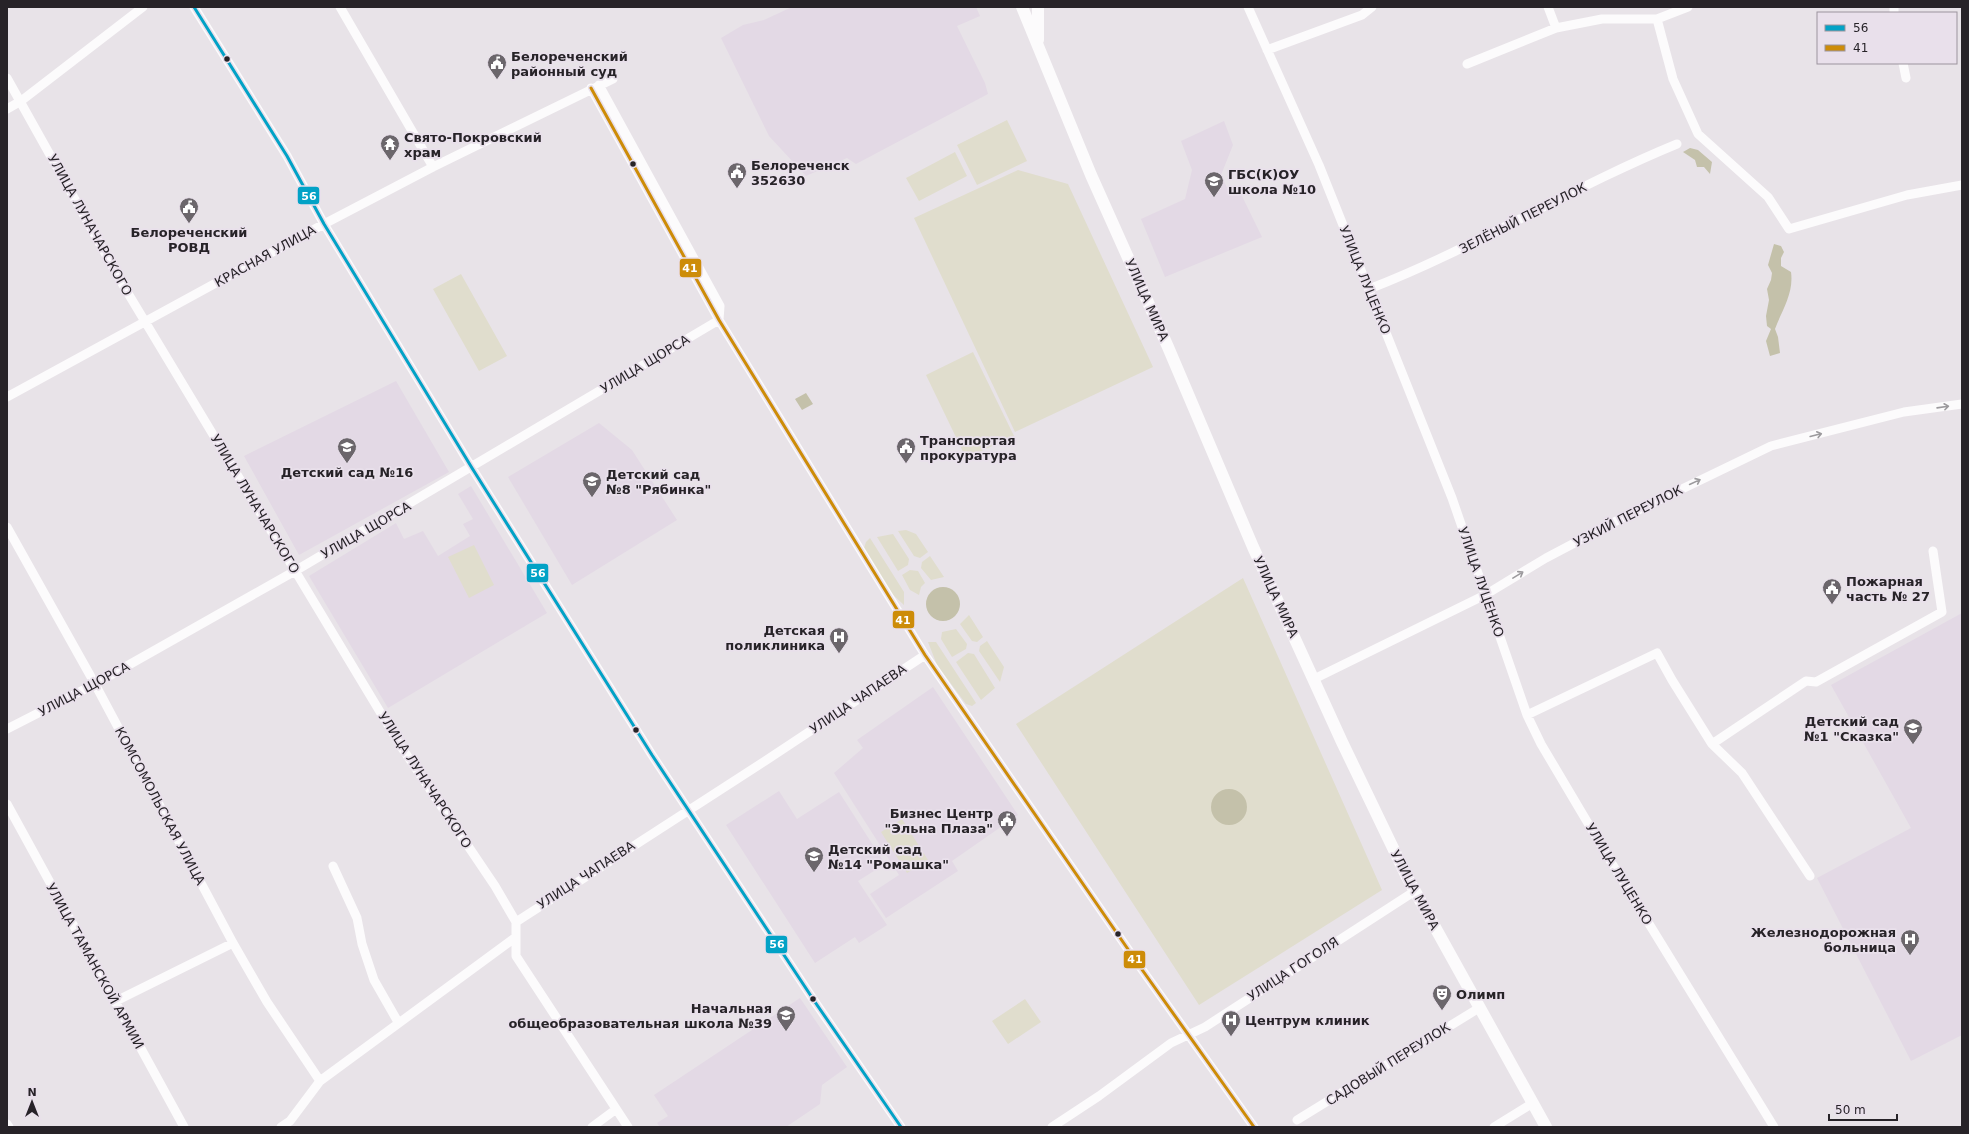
<svg xmlns="http://www.w3.org/2000/svg" width="1969" height="1134" font-family="'DejaVu Sans',sans-serif">
	<style>
		.built { fill: #e3d9e5 }
		.green { fill: #e0ddcd }
		.water { fill: #c4c1aa }
		.lines { fill: none; stroke-linecap: round; stroke-linejoin: round }
		.minor { stroke: #fcfbfc; stroke-width: 9 }
		.major { stroke: #fcfbfc; stroke-width: 12 }
		.bus-1-casing { stroke: #e9e0eb; stroke-width: 6 }
		.bus-2-casing { stroke: #e9e0eb; stroke-width: 6 }
		.bus-1 { stroke: #02a2c6; stroke-width: 3 }
		.bus-2 { stroke: #cd8c08; stroke-width: 3 }
		.oneway { stroke: #9c9a9d }
		.bus-dot { fill: #272328; stroke: #e9e0eb; stroke-width: 1.5 }
		.labels { text-anchor: middle; dominant-baseline: central; stroke-width: 3.5; stroke-linejoin: round; paint-order: stroke }
		.poi-label { font-size: 13px; font-weight: bold; fill: #272328; stroke: #e9e0eb; text-anchor: start }
		.street-label { font-size: 13px; fill: #272328; stroke: #e9e0eb }
		.line-badge { stroke: #e9e0eb; stroke-width: 1.5 }
		.badge-label { font-size: 11px; text-anchor: middle; font-weight: bold; fill: #fff }
	</style>
	<rect width="100%" height="100%" fill="#e8e3e8"/>
	<!-- built -->
	<path class="built" d="M 792,7 L 976,7 L 980,16 L 957,26 L 985,83 L 988,94 L 856,164 L 847,158 L 806,176 L 769,136 L 721,38 L 743,25 L 764,20 Z
		M 1224,121 L 1233,145 L 1221,175 L 1231,196 L 1241,194 L 1262,237 L 1165,277 L 1141,219 L 1185,199 L 1192,170 L 1181,141 Z
		M 396,381 L 449,472 L 299,555 L 244,456 Z
		M 599,423 L 632,450 L 677,520 L 572,585 L 508,477 Z
		M 471,486 L 547,613 L 388,708 L 309,576 L 396,523 L 404,539 L 423,531 L 438,556 L 470,536 L 463,524 L 473,519 L 458,494 Z
		M 1962,613 L 1962,1035 L 1911,1061 L 1817,878 L 1911,828 L 1831,685 Z
		M 933,687 L 1018,815 L 952,861 L 958,871 L 886,918 L 870,894 L 899,875 L 834,773 L 863,748 L 857,740 Z
		M 779,791 L 797,819 L 839,792 L 885,864 L 858,881 L 887,925 L 859,943 L 855,937 L 815,963 L 726,825 Z
		M 800,998 L 847,1067 L 822,1085 L 820,1104 L 786,1127 L 660,1127 L 657,1123 L 668,1116 L 654,1095 Z"/>
	<!-- green -->
	<path class="green" d="M 1007,120 L 1027,161 L 977,185 L 957,145 Z
		M 955,152 L 967,176 L 919,201 L 906,178 Z
		M 1018,170 L 1068,184 L 1153,367 L 1015,432 L 914,218 Z
		M 461,274 L 507,356 L 479,371 L 433,289 Z
		M 973,352 L 1014,436 L 966,458 L 926,375 Z
		M 906,530 L 916,534 L 928,552 L 920,558 L 914,556 L 898,531 Z
		M 893,534 L 909,559 L 908,565 L 898,571 L 877,537 Z
		M 870,538 L 904,592 L 904,605 L 891,593 L 864,548 L 866,542 Z
		M 474,545 L 494,585 L 469,598 L 448,557 Z
		M 930,556 L 944,577 L 931,580 L 921,568 L 922,562 Z
		M 910,570 L 918,571 L 925,583 L 921,587 L 919,595 L 910,590 L 902,575 Z
		M 1243,578 L 1382,890 L 1199,1005 L 1016,724 Z
		M 969,615 L 983,637 L 977,642 L 972,641 L 960,624 Z
		M 956,629 L 967,644 L 966,649 L 952,657 L 941,639 L 942,632 Z
		M 987,641 L 1004,667 L 1000,682 L 979,651 L 980,646 Z
		M 928,642 L 936,642 L 976,703 L 972,706 L 966,704 L 937,665 Z
		M 968,653 L 974,654 L 995,688 L 981,700 L 956,662 Z
		M 902,819 L 928,860 L 907,873 L 881,832 Z
		M 1025,999 L 1041,1022 L 1008,1044 L 992,1021 Z"/>
	<!-- water -->
	<path class="water" d="M 1690,148 L 1698,150 L 1712,162 L 1710,174 L 1704,167 L 1697,167 L 1695,160 L 1683,152 Z
		M 1774,244 L 1781,246 L 1784,252 L 1781,258 L 1781,266 L 1791,272 C 1794,293 1782,310 1775,329 L 1778,337 L 1780,353 L 1770,356 L 1766,341 L 1771,329 L 1767,326 L 1766,316 L 1769,300 L 1767,289 L 1771,280 L 1772,273 L 1768,265 Z
		M 806,393 L 813,404 L 802,410 L 795,399 Z
		M926 604a17 17 0 1 1 34 0a17 17 0 1 1-34 0Z
		M1211 807a18 18 0 1 1 36 0a18 18 0 1 1-36 0Z"/>
	<g class="lines">
		<!-- minor -->
		<path class="minor" d="M 194,7 L 287,156 L 324,224 L 472,468 L 652,755 L 815,1002 L 901,1127
			M 340,7 L 433,167
			M 1248,7 L 1319,165 L 1452,498 L 1527,715 L 1541,744 L 1611,862 L 1774,1127
			M 1548,7 L 1556,28
			M 1894,7 L 1894,13
			M 1657,19 L 1673,79 L 1698,134 L 1768,197 L 1789,229 L 1907,195 L 1962,185
			M 1267,50 L 1362,15 L 1372,7
			M 1903,63 L 1906,78
			M 1467,64 L 1556,28 L 1602,19 L 1657,19 L 1688,7
			M 7,78 L 120,280 L 400,745 L 495,886 L 516,922
			M 599,85 L 720,306 L 719,320
			M 591,88 L 719,320 L 925,655 L 1143,971 L 1254,1127
			M 7,109 L 21,101 L 143,7
			M 1369,289 C 1475,248 1572,187 1677,144
			M 7,397 L 324,224 L 433,167 L 613,79
			M 7,527 L 95,684 L 233,943 L 267,1002 L 320,1081
			M 1314,679 L 1485,595 L 1546,558 L 1620,519 L 1771,446 L 1904,412 L 1962,404
			M 1527,715 L 1657,653 L 1672,680 L 1712,744 L 1806,681 L 1816,682 L 1942,612 L 1933,551
			M 7,729 L 95,684 L 295,571 L 719,320
			M 1712,744 L 1742,773 L 1810,876
			M 7,804 L 184,1127
			M 333,866 L 357,918 L 362,944 L 374,980 L 398,1022
			M 516,922 L 765,761 L 925,655
			M 516,922 L 516,956 L 628,1127
			M 114,1002 L 233,943
			M 1297,1120 L 1479,1008
			M 7,1124 L 9,1127
			M 281,1127 L 290,1121 L 320,1081 L 516,937
			M 592,1127 L 615,1110
			M 1052,1127 L 1099,1096 L 1171,1043 L 1205,1027 L 1415,891
			M 1494,1127 L 1533,1103"/>
		<!-- major -->
		<path class="major" d="M 1022,7 L 1091,175 L 1168,347 L 1253,547 L 1342,742 L 1406,875 L 1546,1127
			M 1038,7 L 1038,40"/>
		<defs>
			<path id="bus-1" d="M 194,7 L 287,156 L 324,224 L 472,468 L 652,755 L 815,1002 L 901,1127"/>
			<path id="bus-2" d="M 591,88 L 719,320 L 925,655 L 1143,971 L 1254,1127"/>
		</defs>
		<!-- bus-1 casing -->
		<use href="#bus-1" class="bus-1-casing"/>
		<!-- bus-2 casing -->
		<use href="#bus-2" class="bus-2-casing"/>
		<!-- bus-1 -->
		<use href="#bus-1" class="bus-1"/>
		<!-- bus-2 -->
		<use href="#bus-2" class="bus-2"/>
	</g>
	<!-- one-way arrows -->
	<defs><path id="oneway-shaft" d="M-6 0H5M1.5-3L5.5 0L1.5 3" fill="none" stroke-width="1.6" stroke-linecap="round" stroke-linejoin="round"/></defs>
	<g class="oneway">
		<use href="#oneway-shaft" transform="translate(1943 407) rotate(-8)"/>
		<use href="#oneway-shaft" transform="translate(1816 435) rotate(-14)"/>
		<use href="#oneway-shaft" transform="translate(1695 482) rotate(-25)"/>
		<use href="#oneway-shaft" transform="translate(1518 575) rotate(-31)"/>
	</g>
	<!-- icons -->
	<defs>
		<symbol id="civic-pin" viewBox="-11 -11 22 30"><path d="M0 17L-7.5 6A9.5 9.5 0 1 1 7.5 6Z" fill="#6b666b" stroke="#e9e0eb"/><path d="M-.6-6.5H3V-4.5H.6V-3L4-1V1h2V6H-6V1h2V-1L-.6-3ZM-1.2 2.5V6h2.4V2.5Z" fill="#fff"/></symbol>
		<symbol id="temple-pin" viewBox="-11 -11 22 30"><path d="M0 17L-7.5 6A9.5 9.5 0 1 1 7.5 6Z" fill="#6b666b" stroke="#e9e0eb"/><path d="M0-6L5-2H3V0L6.5 2.5H4V6H1.5V3h-3V6H-4V2.5H-6.5L-3 0V-2H-5Z" fill="#fff"/></symbol>
		<symbol id="school-pin" viewBox="-11 -11 22 30"><path d="M0 17L-7.5 6A9.5 9.5 0 1 1 7.5 6Z" fill="#6b666b" stroke="#e9e0eb"/><path d="M0-5L7-2L0 1L-7-2ZM-4 1L0 2.5L4 1V4Q0 6-4 4Z" fill="#fff"/></symbol>
		<symbol id="hospital-pin" viewBox="-11 -11 22 30"><path d="M0 17L-7.5 6A9.5 9.5 0 1 1 7.5 6Z" fill="#6b666b" stroke="#e9e0eb"/><path d="M-5-5h3v3.5h4V-5h3V5h-3V1.5h-4V5h-3Z" fill="#fff"/></symbol>
		<symbol id="theatre-pin" viewBox="-11 -11 22 30"><path d="M0 17L-7.5 6A9.5 9.5 0 1 1 7.5 6Z" fill="#6b666b" stroke="#e9e0eb"/><path d="M-5-5.5Q0-4 5-5.5V0Q5 5 0 6Q-5 5-5 0ZM-3.3-2.5H-1v1.5H-3.3ZM1-2.5H3.3v1.5H1ZM-2.8 1Q0 5.5 2.8 1Z" fill="#fff"/></symbol>
	</defs>
	<g fill-rule="evenodd">
		<use href="#civic-pin" x="486" y="52" width="22" height="30"/>
		<use href="#temple-pin" x="379" y="133" width="22" height="30"/>
		<use href="#civic-pin" x="726" y="161" width="22" height="30"/>
		<use href="#school-pin" x="1203" y="170" width="22" height="30"/>
		<use href="#civic-pin" x="178" y="196" width="22" height="30"/>
		<use href="#school-pin" x="336" y="436" width="22" height="30"/>
		<use href="#civic-pin" x="895" y="436" width="22" height="30"/>
		<use href="#school-pin" x="581" y="470" width="22" height="30"/>
		<use href="#civic-pin" x="1821" y="577" width="22" height="30"/>
		<use href="#hospital-pin" x="828" y="626" width="22" height="30"/>
		<use href="#school-pin" x="1902" y="717" width="22" height="30"/>
		<use href="#civic-pin" x="996" y="809" width="22" height="30"/>
		<use href="#school-pin" x="803" y="845" width="22" height="30"/>
		<use href="#hospital-pin" x="1899" y="928" width="22" height="30"/>
		<use href="#theatre-pin" x="1431" y="983" width="22" height="30"/>
		<use href="#school-pin" x="775" y="1004" width="22" height="30"/>
		<use href="#hospital-pin" x="1220" y="1009" width="22" height="30"/>
	</g>
	<!-- markers -->
	<g class="bus-dot">
		<circle cx="227" cy="59" r="3.5"/>
		<circle cx="633" cy="164" r="3.5"/>
		<circle cx="636" cy="730" r="3.5"/>
		<circle cx="1118" cy="934" r="3.5"/>
		<circle cx="813" cy="999" r="3.5"/>
	</g>
	<g class="labels">
		<!-- poi labels -->
		<g class="poi-label">
			<text x="511" y="56">Белореченский<tspan x="511" dy="15">районный суд</tspan></text>
			<text x="404" y="137">Свято-Покровский<tspan x="404" dy="15">храм</tspan></text>
			<text x="751" y="165">Белореченск<tspan x="751" dy="15">352630</tspan></text>
			<text x="1228" y="174">ГБС(К)ОУ<tspan x="1228" dy="15">школа №10</tspan></text>
			<text x="189" y="232" text-anchor="middle">Белореченский<tspan x="189" dy="15">РОВД</tspan></text>
			<text x="920" y="440">Транспортая<tspan x="920" dy="15">прокуратура</tspan></text>
			<text x="347" y="472" text-anchor="middle">Детский сад №16</text>
			<text x="606" y="474">Детский сад<tspan x="606" dy="15">№8 "Рябинка"</tspan></text>
			<text x="1846" y="581">Пожарная<tspan x="1846" dy="15">часть № 27</tspan></text>
			<text x="825" y="630" text-anchor="end">Детская<tspan x="825" dy="15">поликлиника</tspan></text>
			<text x="1899" y="721" text-anchor="end">Детский сад<tspan x="1899" dy="15">№1 "Сказка"</tspan></text>
			<text x="993" y="813" text-anchor="end">Бизнес Центр<tspan x="993" dy="15">"Эльна Плаза"</tspan></text>
			<text x="828" y="849">Детский сад<tspan x="828" dy="15">№14 "Ромашка"</tspan></text>
			<text x="1896" y="932" text-anchor="end">Железнодорожная<tspan x="1896" dy="15">больница</tspan></text>
			<text x="1456" y="994">Олимп</text>
			<text x="772" y="1008" text-anchor="end">Начальная<tspan x="772" dy="15">общеобразовательная школа №39</tspan></text>
			<text x="1245" y="1020">Центрум клиник</text>
		</g>
		<!-- street labels -->
		<g class="street-label">
			<text transform="translate(1523 218) rotate(-27)">ЗЕЛЁНЫЙ ПЕРЕУЛОК</text>
			<text transform="translate(90 225) rotate(61)">УЛИЦА ЛУНАЧАРСКОГО</text>
			<text transform="translate(265 256) rotate(-29)">КРАСНАЯ УЛИЦА</text>
			<text transform="translate(1365 280) rotate(68)">УЛИЦА ЛУЦЕНКО</text>
			<text transform="translate(1147 300) rotate(66)">УЛИЦА МИРА</text>
			<text transform="translate(645 364) rotate(-31)">УЛИЦА ЩОРСА</text>
			<text transform="translate(255 504) rotate(59)">УЛИЦА ЛУНАЧАРСКОГО</text>
			<text transform="translate(1628 516) rotate(-27)">УЗКИЙ ПЕРЕУЛОК</text>
			<text transform="translate(366 530) rotate(-30)">УЛИЦА ЩОРСА</text>
			<text transform="translate(1481 582) rotate(71)">УЛИЦА ЛУЦЕНКО</text>
			<text transform="translate(1276 597) rotate(65)">УЛИЦА МИРА</text>
			<text transform="translate(84 689) rotate(-28)">УЛИЦА ЩОРСА</text>
			<text transform="translate(858 699) rotate(-34)">УЛИЦА ЧАПАЕВА</text>
			<text transform="translate(425 780) rotate(57)">УЛИЦА ЛУНАЧАРСКОГО</text>
			<text transform="translate(160 806) rotate(62)">КОМСОМОЛЬСКАЯ УЛИЦА</text>
			<text transform="translate(1619 874) rotate(59)">УЛИЦА ЛУЦЕНКО</text>
			<text transform="translate(586 875) rotate(-33)">УЛИЦА ЧАПАЕВА</text>
			<text transform="translate(1415 890) rotate(62)">УЛИЦА МИРА</text>
			<text transform="translate(95 966) rotate(61)">УЛИЦА ТАМАНСКОЙ АРМИИ</text>
			<text transform="translate(1293 969) rotate(-33)">УЛИЦА ГОГОЛЯ</text>
			<text transform="translate(1388 1064) rotate(-32)">САДОВЫЙ ПЕРЕУЛОК</text>
		</g>
	</g>
	<g class="line-badge">
		<rect x="297" y="186" width="23" height="19" rx="4" fill="#02a2c6"/>
		<rect x="679" y="258" width="23" height="20" rx="4" fill="#cd8c08"/>
		<rect x="526" y="563" width="23" height="20" rx="4" fill="#02a2c6"/>
		<rect x="892" y="610" width="23" height="19" rx="4" fill="#cd8c08"/>
		<rect x="765" y="935" width="23" height="19" rx="4" fill="#02a2c6"/>
		<rect x="1123" y="950" width="23" height="19" rx="4" fill="#cd8c08"/>
	</g>
	<g class="badge-label">
		<text x="309" y="200">56</text>
		<text x="690" y="272">41</text>
		<text x="538" y="577">56</text>
		<text x="903" y="624">41</text>
		<text x="777" y="948">56</text>
		<text x="1135" y="963">41</text>
	</g>
	<!-- border -->
	<rect width="1969" height="1134" fill="none" stroke="#272328" stroke-width="16"/>
	<!-- legend -->
	<rect x="1817" y="12" width="140" height="52" fill="#e9e0eb" stroke="#9b949d"/>
	<rect x="1825" y="25" width="20" height="6" fill="#02a2c6" stroke="#9b949d"/>
	<text x="1853" y="32" font-size="12" fill="#272328">56</text>
	<rect x="1825" y="45" width="20" height="6" fill="#cd8c08" stroke="#9b949d"/>
	<text x="1853" y="52" font-size="12" fill="#272328">41</text>
	<!-- north arrow -->
	<g transform="translate(32 1102)" stroke="#e9e0eb" stroke-width="3" paint-order="stroke">
	<path d="M0-3L7 15L0 10L-7 15Z" fill="#272328"/>
	<text y="-6" font-size="11" font-weight="bold" text-anchor="middle" fill="#272328">N</text>
	</g>
	<!-- scale -->
	<path d="M1829 1114v6h68v-6" fill="none" stroke="#272328" stroke-width="2"/>
	<text x="1835" y="1114" font-size="12" fill="#272328" stroke="#e9e0eb" stroke-width="3" paint-order="stroke">50 m</text>
</svg>
